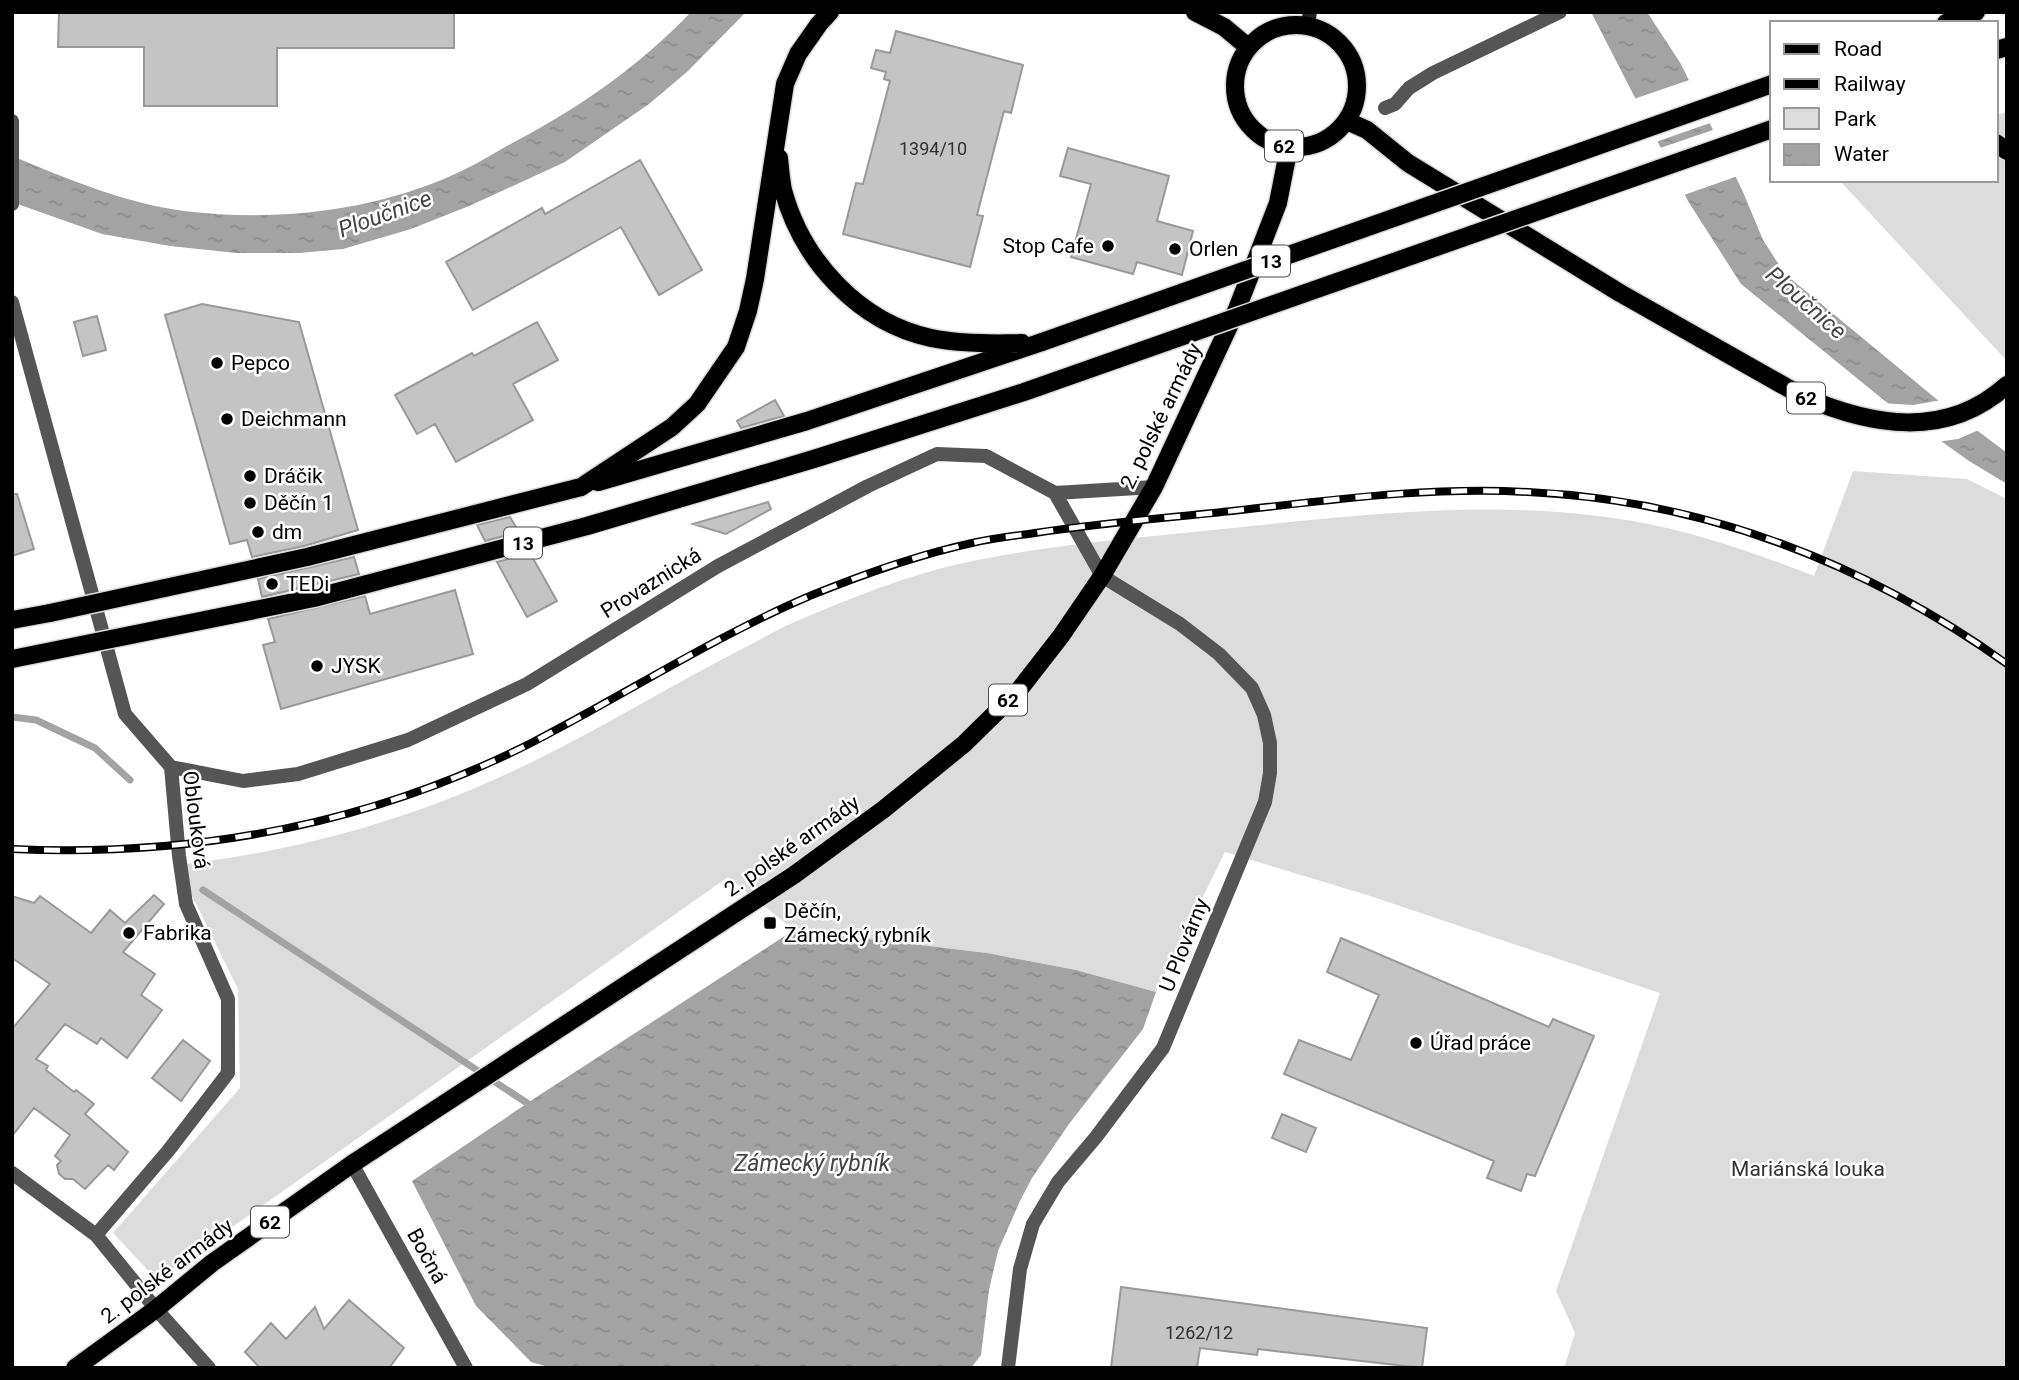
<svg xmlns="http://www.w3.org/2000/svg" width="2019" height="1380" font-family="Roboto,sans-serif">
	<style>
		.green { fill: #dcdcdc }
		.water { fill: url(#water-ripples) }
		.pier { fill: #fff }
		.lines { fill: none; stroke-linecap: round; stroke-linejoin: round }
		.stream { stroke: #a3a3a3; stroke-width: 7 }
		.building { fill: #c4c4c4; stroke: #999; stroke-width: 2 }
		.primary-casing { stroke: #dbdbdb; stroke-width: 21 }
		.pedestrian { stroke: #555; stroke-width: 14 }
		.minor { stroke: #555; stroke-width: 14 }
		.secondary { stroke: #222; stroke-width: 14 }
		.primary { stroke: #000; stroke-width: 18 }
		.rail-casing { stroke: #000; stroke-width: 8 }
		.rail { stroke: #fff; stroke-width: 5; stroke-dasharray: 16; stroke-linecap: butt }
		.primary-bridge-casing { stroke: #dbdbdb; stroke-width: 21; stroke-linecap: butt }
		.primary-bridge { stroke: #000; stroke-width: 18 }
		.poi-dot { fill: #000; stroke: #fff; stroke-width: 2.5 }
		.labels { text-anchor: middle; dominant-baseline: central; stroke-width: 5; stroke-linejoin: round; paint-order: stroke }
		.number-label { font-size: 18px; fill: #313131 }
		.shield { fill: #fff; stroke: #4c4c4c; stroke-width: 2 }
		.shield-label { font-size: 19px; font-weight: bold; fill: #000 }
		.poi-label { font-size: 21px; fill: #000; stroke: #fff; text-anchor: start }
		.street-label { font-size: 21px; fill: #000; stroke: #fff }
		.park-label { font-size: 21px; fill: #333; stroke: #fff }
		.water-label { font-size: 23px; font-style: italic; fill: #444; stroke: #fff }
	</style>
	<defs>
		<pattern id="water-ripples" width="26" height="14" patternUnits="userSpaceOnUse" patternTransform="scale(1.75)"><rect width="26" height="14" fill="#a3a3a3"/><path d="M2 4q2-2 4 0t4 0M15 11q2-2 4 0t4 0" fill="none" stroke="#8b8b8b"/></pattern>
	</defs>
	<rect width="100%" height="100%" fill="#fff"/>
	<!-- green -->
	<path class="green" d="M 2007,112 L 2007,361 L 1839,180 L 1996,180 L 1996,115 Z
		M 1853,471 L 1967,479 L 2007,499 L 2007,1368 L 1564,1368 L 1575,1333 L 1556,1291 L 1660,993 L 1367,895 L 1225,852 L 1156,992 L 1076,970 L 987,953 L 794,930 L 728,877 L 157,1280 L 113,1233 L 240,1088 L 238,989 L 177,865 C 303,851 425,816 538,759 C 607,725 673,684 742,649 C 763,638 783,626 804,618 C 861,594 921,570 983,559 C 1059,544 1136,538 1213,530 C 1352,516 1494,497 1633,521 C 1695,532 1755,553 1814,576 Z"/>
	<!-- water -->
	<path class="water" d="M 691,12 L 746,12 L 688,71 L 649,104 L 565,162 L 469,206 L 411,229 L 343,249 L 299,253 L 236,253 L 170,246 L 102,234 L 12,202 L 12,156 C 68,179 124,203 184,211 C 275,222 371,212 455,174 C 476,165 496,152 516,141 C 582,106 638,67 691,12 Z
		M 1591,12 L 1647,12 L 1681,64 L 1743,192 L 1763,240 L 1785,274 L 1946,407 L 2007,453 L 2007,484 L 1969,461 L 1885,401 L 1741,284 L 1688,201 Z
		M 794,930 L 987,953 L 1076,970 L 1156,992 L 1143,1029 L 1069,1124 L 1032,1178 L 1020,1201 L 998,1251 L 989,1290 L 981,1355 L 971,1368 L 552,1368 L 531,1362 L 476,1306 L 412,1181 L 538,1096 Z"/>
	<!-- pier -->
	<path class="pier" d="M 1692,79 L 1713,122 L 1653,143 L 1631,100 Z
		M 1716,129 L 1738,176 L 1681,196 L 1657,149 Z
		M 1942,400 L 1981,429 L 1958,439 L 1936,442 L 1881,403 L 1913,405 Z"/>
	<g class="lines">
		<!-- stream -->
		<path class="stream" d="M 12,717 L 36,720 L 95,748 L 130,780
			M 203,890 L 533,1107"/>
	</g>
	<!-- building -->
	<path class="building" d="M 59,12 L 454,12 L 454,48 L 277,48 L 277,106 L 144,106 L 144,47 L 58,47 Z
		M 896,31 L 1023,65 L 1011,113 L 1004,111 L 977,215 L 983,216 L 970,267 L 843,234 L 856,183 L 863,184 L 890,81 L 884,79 L 886,72 L 871,68 L 876,50 L 890,53 Z
		M 1068,148 L 1169,176 L 1157,221 L 1193,231 L 1182,275 L 1137,262 L 1133,274 L 1071,257 L 1091,184 L 1060,176 Z
		M 640,160 L 702,270 L 659,295 L 621,227 L 473,310 L 446,262 L 542,208 L 545,214 Z
		M 202,304 L 299,322 L 358,530 L 304,546 L 252,557 L 247,540 L 230,544 L 165,315 Z
		M 97,316 L 106,350 L 83,356 L 74,322 Z
		M 537,322 L 558,360 L 513,384 L 533,420 L 456,462 L 435,424 L 417,434 L 395,395 L 472,353 L 474,356 Z
		M 775,400 L 784,416 L 741,428 L 737,421 Z
		M 12,494 L 17,494 L 34,549 L 12,556 Z
		M 768,502 L 771,509 L 726,534 L 693,524 Z
		M 510,517 L 519,532 L 485,541 L 477,525 Z
		M 530,553 L 557,601 L 527,617 L 497,562 Z
		M 354,557 L 359,574 L 262,597 L 258,579 Z
		M 455,590 L 473,654 L 281,709 L 263,645 L 275,642 L 268,619 L 365,596 L 370,614 Z
		M 154,895 L 164,904 L 123,952 L 155,974 L 141,995 L 162,1010 L 127,1058 L 101,1038 L 97,1044 L 65,1024 L 36,1059 L 48,1066 L 46,1070 L 74,1092 L 76,1090 L 94,1104 L 85,1114 L 128,1152 L 114,1170 L 108,1165 L 85,1189 L 73,1179 L 65,1179 L 59,1174 L 57,1165 L 61,1161 L 55,1156 L 70,1135 L 34,1108 L 12,1136 L 12,1029 L 50,984 L 12,958 L 12,896 L 34,903 L 40,896 L 91,933 L 110,910 L 125,923 Z
		M 1341,938 L 1549,1027 L 1553,1019 L 1594,1036 L 1535,1176 L 1527,1174 L 1521,1191 L 1487,1178 L 1494,1161 L 1284,1074 L 1299,1040 L 1351,1060 L 1379,995 L 1327,972 Z
		M 183,1040 L 210,1061 L 181,1101 L 152,1078 Z
		M 1282,1114 L 1316,1128 L 1306,1152 L 1272,1138 Z
		M 1121,1287 L 1427,1328 L 1422,1368 L 1258,1349 L 1257,1355 L 1200,1348 L 1197,1368 L 1111,1368 Z
		M 349,1300 L 404,1348 L 389,1368 L 260,1368 L 245,1352 L 271,1323 L 286,1339 L 315,1307 L 324,1329 Z"/>
	<g class="lines">
		<defs>
			<path id="primary" d="M 1195,12 L 1224,27 L 1248,47
				M 1946,23 L 1976,12
				M1235 86a61 61 0 1 1 122 0a61 61 0 1 1-122 0Z
				M 1996,50 L 2007,47
				M 1347,121 L 1367,130 L 1408,163 L 1620,293 L 1802,396 C 1871,426 1946,440 2007,385
				M 1996,143 L 2007,151
				M 779,158 C 780,168 781,180 783,190 C 802,260 858,322 931,338 C 961,344 992,344 1022,343
				M 1501,180 L 1772,84
				M 598,482 L 807,421 L 1042,342
				M 581,487 L 672,427 L 697,404 L 736,347 L 748,311 L 755,279 L 785,84 L 798,54 L 819,24 L 830,12
				M 12,620 L 50,613
				M 75,1368 L 156,1309 L 212,1263 L 352,1164 L 794,875 L 884,809 L 964,744 L 1019,690 L 1061,636 L 1102,576 L 1154,487 L 1237,309 L 1278,203 L 1289,147"/>
		</defs>
		<!-- primary casing -->
		<use href="#primary" class="primary-casing"/>
		<!-- pedestrian -->
		<path class="pedestrian" d="M 1385,108 L 1395,104 L 1409,88 L 1433,73 L 1560,12"/>
		<!-- minor -->
		<path class="minor" d="M 12,121 L 12,204
			M 12,302 L 125,714 L 171,767 L 179,856 L 186,904 L 228,999 L 228,1073 L 168,1151 L 96,1235
			M 1055,493 L 1154,487
			M 171,767 L 243,781 L 298,774 L 408,740 L 527,684 L 718,566 L 868,486 L 937,454 L 986,456 L 1055,493 L 1102,576 L 1180,624 L 1219,654 L 1252,688 L 1264,715 L 1270,743 L 1270,773 L 1265,802 L 1163,1048 L 1096,1137 L 1058,1182 L 1033,1224 L 1020,1269 L 1008,1368
			M 352,1164 L 466,1368
			M 12,1173 L 96,1235 L 156,1309 L 209,1368"/>
		<!-- secondary -->
		<path class="secondary" d="M 1308,25 L 1310,12"/>
		<!-- primary -->
		<use href="#primary" class="primary"/>
		<defs>
			<path id="rail" d="M 12,849 C 193,857 370,825 533,742 C 626,694 715,636 812,595 C 864,574 917,555 972,543 C 993,538 1014,536 1035,533 C 1094,524 1153,519 1213,513 C 1317,502 1423,486 1528,492 C 1702,500 1866,563 2007,664"/>
		</defs>
		<!-- rail casing -->
		<use href="#rail" class="rail-casing"/>
		<!-- rail -->
		<use href="#rail" class="rail"/>
		<defs>
			<path id="primary-bridge" d="M 1042,342 L 1501,180
				M 50,613 L 307,557 L 581,487
				M 12,659 L 314,598 L 587,526 L 817,458 L 1024,392 L 1772,129"/>
		</defs>
		<!-- primary-bridge casing -->
		<use href="#primary-bridge" class="primary-bridge-casing"/>
		<!-- primary-bridge -->
		<use href="#primary-bridge" class="primary-bridge"/>
	</g>
	<!-- markers -->
	<g class="poi-dot">
		<circle cx="1108" cy="246" r="7"/>
		<circle cx="1175" cy="249" r="7"/>
		<circle cx="217" cy="363" r="7"/>
		<circle cx="227" cy="419" r="7"/>
		<circle cx="250" cy="476" r="7"/>
		<circle cx="250" cy="503" r="7"/>
		<circle cx="258" cy="532" r="7"/>
		<circle cx="272" cy="584" r="7"/>
		<circle cx="317" cy="666" r="7"/>
		<rect x="763" y="916" width="14" height="14" rx="3.5"/>
		<circle cx="129" cy="933" r="7"/>
		<circle cx="1416" cy="1043" r="7"/>
	</g>
	<g class="labels">
		<!-- number labels -->
		<g class="number-label">
			<text x="933" y="148">1394/10</text>
			<text x="1199" y="1332">1262/12</text>
		</g>
		<!-- shield labels -->
		<g class="shield">
			<rect x="1265" y="130.5" width="38" height="31" rx="5"/>
			<rect x="1252" y="245.5" width="38" height="31" rx="5"/>
			<rect x="1787" y="382.5" width="38" height="31" rx="5"/>
			<rect x="504" y="527.5" width="38" height="31" rx="5"/>
			<rect x="989" y="684.5" width="38" height="31" rx="5"/>
			<rect x="251" y="1206.5" width="38" height="31" rx="5"/>
		</g>
		<g class="shield-label">
			<text x="1284" y="146">62</text>
			<text x="1271" y="261">13</text>
			<text x="1806" y="398">62</text>
			<text x="523" y="543">13</text>
			<text x="1008" y="700">62</text>
			<text x="270" y="1222">62</text>
		</g>
		<!-- poi labels -->
		<g class="poi-label">
			<text x="1094" y="246" text-anchor="end">Stop Cafe</text>
			<text x="1189" y="249">Orlen</text>
			<text x="231" y="363">Pepco</text>
			<text x="241" y="419">Deichmann</text>
			<text x="264" y="476">Dráčik</text>
			<text x="264" y="503">Děčín 1</text>
			<text x="272" y="532">dm</text>
			<text x="286" y="584">TEDi</text>
			<text x="331" y="666">JYSK</text>
			<text x="784" y="911">Děčín,<tspan x="784" dy="24">Zámecký rybník</tspan></text>
			<text x="143" y="933">Fabrika</text>
			<text x="1430" y="1043">Úřad práce</text>
		</g>
		<!-- street labels -->
		<g class="street-label">
			<text transform="translate(1161 416) rotate(-64)">2. polské armády</text>
			<text transform="translate(651 583) rotate(-32)">Provaznická</text>
			<text transform="translate(196 820) rotate(83)">Oblouková</text>
			<text transform="translate(792 846) rotate(-35)">2. polské armády</text>
			<text transform="translate(1184 945) rotate(-68)">U Plovárny</text>
			<text transform="translate(427 1256) rotate(61)">Bočná</text>
			<text transform="translate(167 1271) rotate(-37)">2. polské armády</text>
		</g>
		<!-- park labels -->
		<g class="park-label">
			<text x="1808" y="1169">Mariánská louka</text>
		</g>
		<!-- water labels -->
		<g class="water-label">
			<text transform="translate(385 214) rotate(-20)">Ploučnice</text>
			<text transform="translate(1806 303) rotate(41)">Ploučnice</text>
			<text x="812" y="1163">Zámecký rybník</text>
		</g>
	</g>
	<!-- border -->
	<rect width="2019" height="1380" fill="none" stroke="#000000" stroke-width="28"/>
	<!-- legend -->
	<rect x="1770" y="21" width="228" height="161" fill="#ffffff" stroke="#999999" stroke-width="2"/>
	<rect x="1784" y="44" width="35" height="10" fill="#000000" stroke="#999999" stroke-width="2"/>
	<text x="1834" y="56" font-size="21" fill="#000000">Road</text>
	<rect x="1784" y="79" width="35" height="10" fill="#000000" stroke="#999999" stroke-width="2"/>
	<text x="1834" y="91" font-size="21" fill="#000000">Railway</text>
	<rect x="1784" y="108" width="35" height="21" fill="#dcdcdc" stroke="#999999" stroke-width="2"/>
	<text x="1834" y="126" font-size="21" fill="#000000">Park</text>
	<rect x="1784" y="144" width="35" height="21" fill="url(#water-ripples)" stroke="#999999" stroke-width="2"/>
	<text x="1834" y="161" font-size="21" fill="#000000">Water</text>
</svg>
